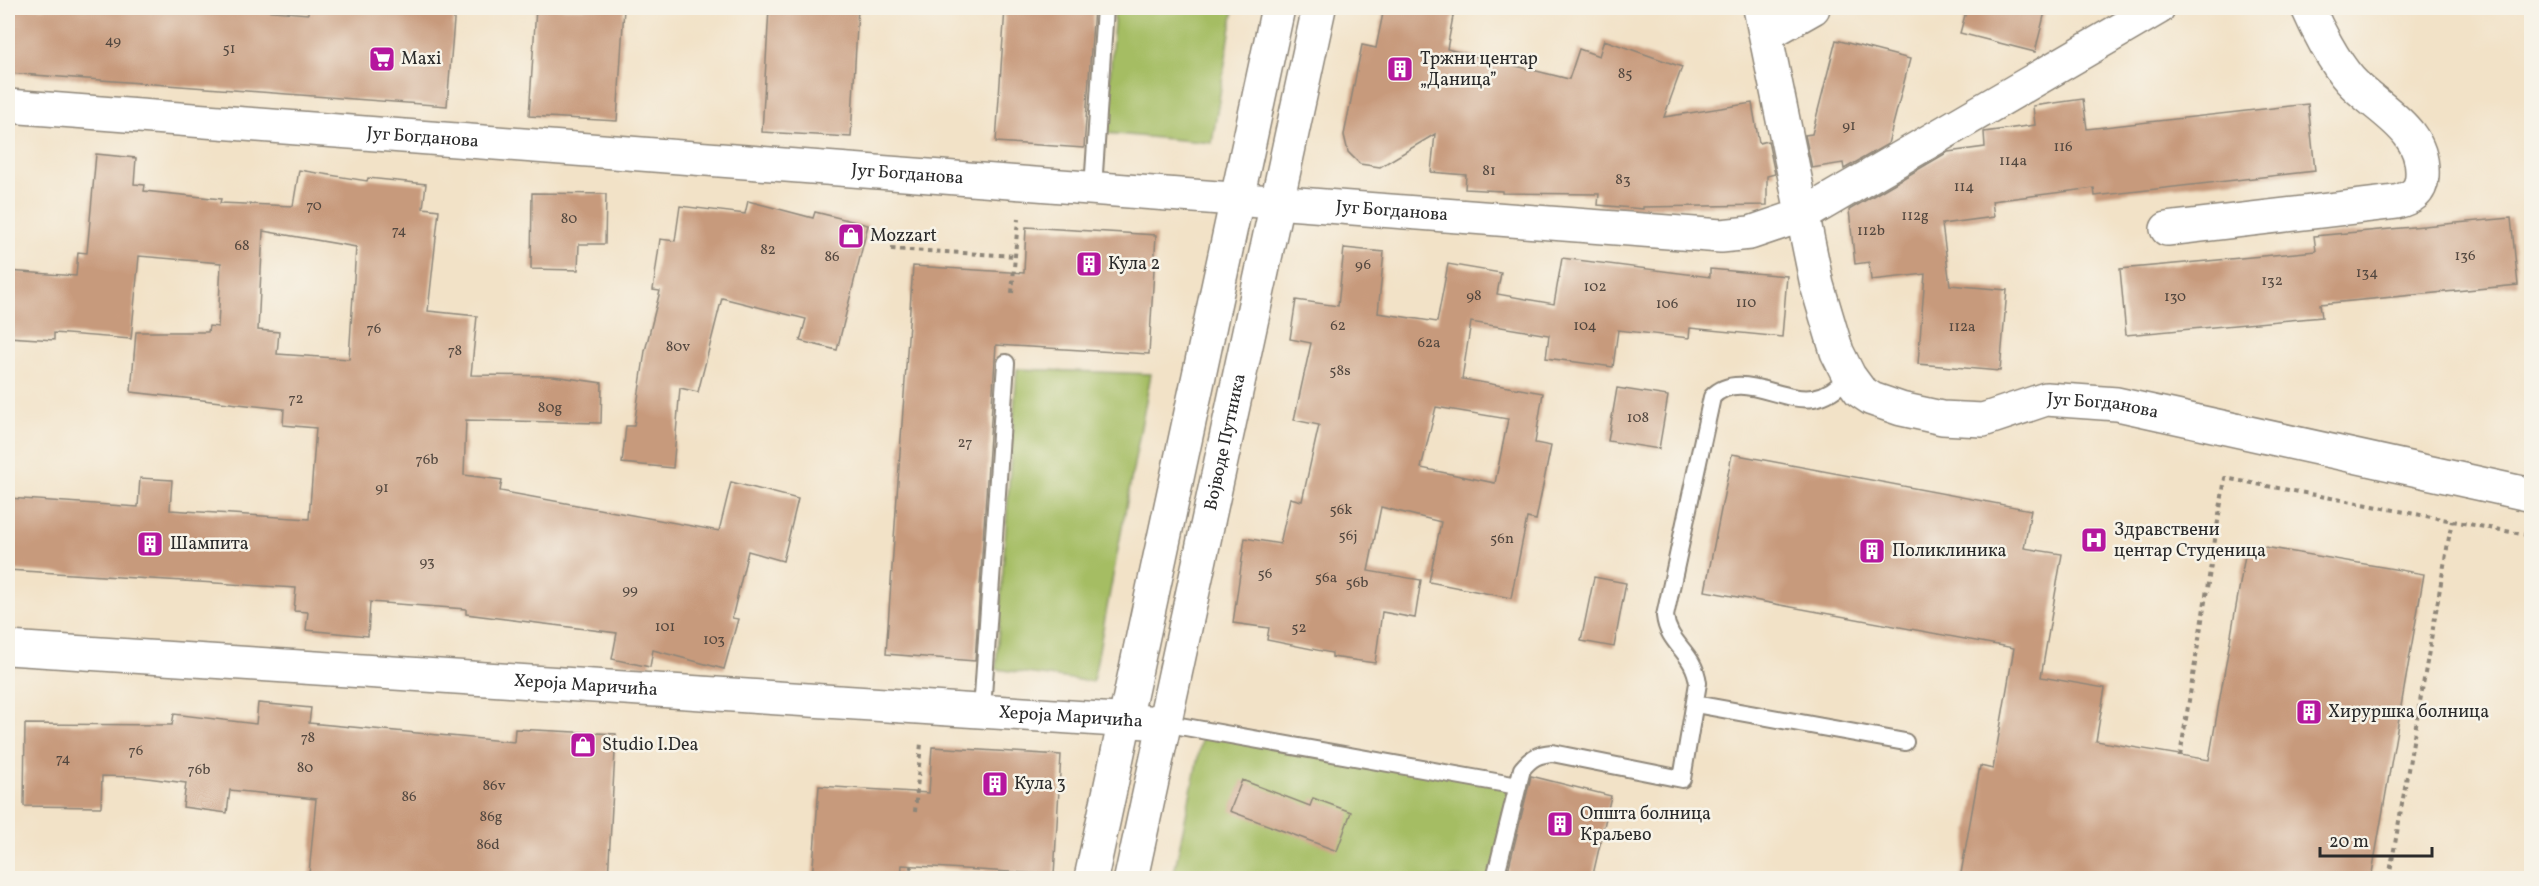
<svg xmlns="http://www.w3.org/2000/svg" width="2539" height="886" font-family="Vollkorn,serif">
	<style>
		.green { fill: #a5bd63; stroke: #687447; stroke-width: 1.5 }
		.building { fill: #c79a7b; fill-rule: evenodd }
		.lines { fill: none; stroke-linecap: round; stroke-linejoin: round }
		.service-casing { stroke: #8e8679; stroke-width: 20 }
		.minor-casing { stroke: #8e8679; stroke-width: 36 }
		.secondary-casing { stroke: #8e8679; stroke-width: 36 }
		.path { stroke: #8e8679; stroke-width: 4; stroke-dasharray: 4.5 4.5; stroke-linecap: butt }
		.service { stroke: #fff; stroke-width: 16 }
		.minor { stroke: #fff; stroke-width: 33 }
		.secondary { stroke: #fff; stroke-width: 33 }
		.labels { text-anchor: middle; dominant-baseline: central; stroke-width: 5; stroke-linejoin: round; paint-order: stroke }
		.number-label { font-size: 15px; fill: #52473f }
		.poi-label { font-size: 18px; fill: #2b2b2b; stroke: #f7f3e8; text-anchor: start }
		.street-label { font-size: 18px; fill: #2b2b2b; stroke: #f7f3e8 }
	</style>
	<rect width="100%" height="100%" fill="#f7f3e8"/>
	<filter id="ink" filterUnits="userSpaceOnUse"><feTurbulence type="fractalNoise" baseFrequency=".0167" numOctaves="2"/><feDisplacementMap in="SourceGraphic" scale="12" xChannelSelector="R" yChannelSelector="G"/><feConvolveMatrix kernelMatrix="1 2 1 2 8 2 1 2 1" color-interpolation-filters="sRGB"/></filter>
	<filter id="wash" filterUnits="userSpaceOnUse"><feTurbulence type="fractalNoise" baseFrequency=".008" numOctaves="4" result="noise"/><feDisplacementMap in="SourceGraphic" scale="24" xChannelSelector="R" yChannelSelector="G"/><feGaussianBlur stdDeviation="1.35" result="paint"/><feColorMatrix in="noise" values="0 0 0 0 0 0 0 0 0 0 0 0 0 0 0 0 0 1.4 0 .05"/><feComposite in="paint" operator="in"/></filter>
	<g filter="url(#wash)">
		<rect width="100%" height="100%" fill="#f2e2c7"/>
		<!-- green -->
		<path class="green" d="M 1115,8 L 1234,8 L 1212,143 L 1106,133 Z
			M 1017,369 L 1151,374 L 1093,682 L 996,669 Z
			M 1204,728 L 1518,786 L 1497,878 L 1173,878 Z"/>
		<g id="blocks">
			<!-- building -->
			<path class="building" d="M 8,8 L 237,8 L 308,14 L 308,8 L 388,13 L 388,8 L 455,8 L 447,106 L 8,73 Z
				M 536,8 L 624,8 L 617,121 L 529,116 Z
				M 769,8 L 858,8 L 851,137 L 762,132 Z
				M 1005,8 L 1094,8 L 1084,148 L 996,142 Z
				M 1384,8 L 1435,8 L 1454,11 L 1447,49 L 1569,79 L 1579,49 L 1599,56 L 1604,40 L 1682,67 L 1664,117 L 1752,103 L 1759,143 L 1768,141 L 1775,174 L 1767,176 L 1767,205 L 1643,207 L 1643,209 L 1598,205 L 1599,194 L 1502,193 L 1502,191 L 1465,189 L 1466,175 L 1431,172 L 1435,134 L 1380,167 L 1360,164 L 1348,152 L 1344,135 L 1362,45 L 1376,48 Z
				M 1967,8 L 2046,8 L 2035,52 L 1960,33 Z
				M 1836,40 L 1910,59 L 1888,144 L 1844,169 L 1843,163 L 1812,168 L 1805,135 L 1812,134 Z
				M 2083,99 L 2087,129 L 2308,104 L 2315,171 L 2095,196 L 2094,188 L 1992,201 L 1994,217 L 1942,224 L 1950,285 L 2007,290 L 2000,371 L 1918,364 L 1925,274 L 1871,280 L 1869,262 L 1855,264 L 1849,210 L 1948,152 L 1985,147 L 1984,132 L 2035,125 L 2033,106 Z
				M 96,154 L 136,158 L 134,184 L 145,185 L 144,191 L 221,199 L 220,203 L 293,206 L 299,170 L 367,181 L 368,178 L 426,184 L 423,208 L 439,210 L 428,311 L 477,316 L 471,375 L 553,376 L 602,383 L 601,423 L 466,420 L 464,475 L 502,480 L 500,491 L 719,531 L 731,482 L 798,499 L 783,561 L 748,551 L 732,618 L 738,619 L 724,669 L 653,650 L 650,667 L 612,659 L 617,633 L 466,614 L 466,609 L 370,602 L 368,636 L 306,630 L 308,612 L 294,611 L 296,588 L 8,570 L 8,498 L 138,507 L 140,478 L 172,480 L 170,510 L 309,519 L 316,428 L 283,425 L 284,409 L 131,392 L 136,332 L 208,332 L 209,326 L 218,327 L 221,263 L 139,256 L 131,339 L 54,333 L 54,340 L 8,337 L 8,271 L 76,276 L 78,252 L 87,253 ZM 263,231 L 356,247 L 349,359 L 277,354 L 279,332 L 258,330 Z
				M 532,193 L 606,194 L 605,244 L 579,244 L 578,270 L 531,269 Z
				M 748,201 L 813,218 L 815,212 L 868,225 L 837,350 L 800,341 L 806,319 L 722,298 L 698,392 L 680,388 L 673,468 L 622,463 L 626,426 L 634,426 L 645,351 L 660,291 L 653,290 L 660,239 L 675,241 L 680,206 L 745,214 Z
				M 2511,218 L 2518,285 L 2320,304 L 2322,317 L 2126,335 L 2120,269 L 2316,251 L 2314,236 Z
				M 1026,227 L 1156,235 L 1149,354 L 996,345 L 975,661 L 886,654 L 913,266 L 1024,273 Z
				M 1344,248 L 1384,252 L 1378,313 L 1437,322 L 1448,264 L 1501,273 L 1497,294 L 1554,304 L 1562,258 L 1710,277 L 1710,269 L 1787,276 L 1782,337 L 1690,328 L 1689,338 L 1618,330 L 1613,367 L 1546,358 L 1549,335 L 1471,322 L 1462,379 L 1543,393 L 1535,443 L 1551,446 L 1536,520 L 1527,518 L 1511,598 L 1429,582 L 1441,522 L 1381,507 L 1368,571 L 1421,580 L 1415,618 L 1382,612 L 1375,663 L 1332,657 L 1332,653 L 1267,640 L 1269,628 L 1233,623 L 1245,538 L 1280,544 L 1290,498 L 1302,501 L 1319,425 L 1294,420 L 1311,343 L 1290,339 L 1296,300 L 1338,306 ZM 1436,407 L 1508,419 L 1495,483 L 1421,468 Z
				M 1617,388 L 1668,396 L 1659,449 L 1608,441 Z
				M 1732,454 L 2031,510 L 2024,548 L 2062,554 L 2041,677 L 2105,688 L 2096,741 L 2209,760 L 2247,544 L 2424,574 L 2371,879 L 1960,879 L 1980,766 L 1993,769 L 2014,648 L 1705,591 Z
				M 1594,577 L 1626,583 L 1614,647 L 1581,641 Z
				M 258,703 L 311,708 L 309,723 L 514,742 L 515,729 L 616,734 L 608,879 L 354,879 L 309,874 L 316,799 L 230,790 L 227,813 L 183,807 L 186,783 L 139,777 L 102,776 L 101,807 L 24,806 L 25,724 L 172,725 L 174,714 L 256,724 Z
				M 932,747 L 1061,755 L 1054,875 L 902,865 L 901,879 L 812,879 L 819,786 L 929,793 Z
				M 1531,776 L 1611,796 L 1592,879 L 1506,879 Z
				M 1242,780 L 1310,806 L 1313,798 L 1351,812 L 1337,851 L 1230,811 Z"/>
		</g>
	</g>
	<g filter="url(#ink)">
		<use href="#blocks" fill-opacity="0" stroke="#8e8679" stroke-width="1.5"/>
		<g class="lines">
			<defs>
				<path id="service" d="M 1093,188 L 1105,8
					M 1695,704 L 1905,742
					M 982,710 L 1006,363
					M 1163,723 L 1518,786
					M 1495,878 L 1522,769 C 1531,758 1538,754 1552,753 L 1682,779 L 1698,683 C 1694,651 1668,645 1665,616 L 1712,397 C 1739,369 1781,403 1813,398 C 1828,396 1839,387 1849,376"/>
				<g id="minor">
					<path id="s1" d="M 1760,8 L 1817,285 L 1837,352 L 1849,376 L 1860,391 L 1872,399 L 1901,409 L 1942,418 L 1983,420 L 2046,399 L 2117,404 L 2532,495"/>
					<path d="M 1767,34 L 1813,8"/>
					<path id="s2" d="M 8,106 L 1721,236 L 1750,233 L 1803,215 L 2158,8"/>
					<path d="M 2167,229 L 2396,202 C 2411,198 2421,193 2422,176 C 2425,128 2377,110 2350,80 C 2334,62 2317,29 2308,8"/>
					<path id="s3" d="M 8,648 L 1163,723"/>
				</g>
				<g id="secondary">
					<path d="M 1091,878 L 1278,8"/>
					<path id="s4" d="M 1131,878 L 1319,8"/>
				</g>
			</defs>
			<!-- service casing -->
			<use href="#service" class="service-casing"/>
			<!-- minor casing -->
			<use href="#minor" class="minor-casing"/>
			<!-- secondary casing -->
			<use href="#secondary" class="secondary-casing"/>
			<!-- path -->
			<path class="path" d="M 891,249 L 1015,256
				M 1012,293 L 1018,219
				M 2180,756 L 2225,478 L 2532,536
				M 915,812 L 921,743
				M 910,878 L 911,866
				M 2389,878 L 2452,520"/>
			<!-- service -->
			<use href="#service" class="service"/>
			<!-- minor -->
			<use href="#minor" class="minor"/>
			<!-- secondary -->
			<use href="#secondary" class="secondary"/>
		</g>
	</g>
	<!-- icons -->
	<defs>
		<symbol id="supermarket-square" viewBox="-11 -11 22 22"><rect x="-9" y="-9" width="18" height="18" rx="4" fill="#b5179e" stroke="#f7f3e8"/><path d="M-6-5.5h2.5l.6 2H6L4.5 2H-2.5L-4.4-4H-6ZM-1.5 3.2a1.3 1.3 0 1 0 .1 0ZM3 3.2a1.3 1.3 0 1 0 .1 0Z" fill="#fff"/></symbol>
		<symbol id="building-square" viewBox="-11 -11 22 22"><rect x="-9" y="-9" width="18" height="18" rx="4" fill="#b5179e" stroke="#f7f3e8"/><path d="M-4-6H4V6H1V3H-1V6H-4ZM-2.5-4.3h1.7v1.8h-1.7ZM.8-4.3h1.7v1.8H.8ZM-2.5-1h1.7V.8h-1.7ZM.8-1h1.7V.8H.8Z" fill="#fff"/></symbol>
		<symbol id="shop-square" viewBox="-11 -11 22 22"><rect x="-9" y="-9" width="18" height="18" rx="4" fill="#b5179e" stroke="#f7f3e8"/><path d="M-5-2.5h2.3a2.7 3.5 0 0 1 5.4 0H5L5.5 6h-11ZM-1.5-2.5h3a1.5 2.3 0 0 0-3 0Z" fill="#fff"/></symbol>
		<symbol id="hospital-square" viewBox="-11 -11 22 22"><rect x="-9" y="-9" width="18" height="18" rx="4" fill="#b5179e" stroke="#f7f3e8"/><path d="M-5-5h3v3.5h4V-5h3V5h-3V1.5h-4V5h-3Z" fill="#fff"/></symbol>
	</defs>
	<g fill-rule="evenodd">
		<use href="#supermarket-square" x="367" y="44" width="30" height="30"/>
		<use href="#building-square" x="1385" y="54" width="30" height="30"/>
		<use href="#shop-square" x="836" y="221" width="30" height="30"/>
		<use href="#building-square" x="1074" y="249" width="30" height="30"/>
		<use href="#hospital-square" x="2079" y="525" width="30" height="30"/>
		<use href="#building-square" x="135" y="529" width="30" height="30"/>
		<use href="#building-square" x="1857" y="536" width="30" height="30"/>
		<use href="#building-square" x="2294" y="697" width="30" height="30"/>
		<use href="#shop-square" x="568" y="730" width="30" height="30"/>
		<use href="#building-square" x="980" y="769" width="30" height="30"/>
		<use href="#building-square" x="1545" y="809" width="30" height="30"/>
	</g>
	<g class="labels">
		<!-- number labels -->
		<g class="number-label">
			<text x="113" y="41">49</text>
			<text x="229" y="49">51</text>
			<text x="1625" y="74">85</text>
			<text x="1849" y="126">91</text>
			<text x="2063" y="147">116</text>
			<text x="2013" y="161">114a</text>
			<text x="1489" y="171">81</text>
			<text x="1623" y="180">83</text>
			<text x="1964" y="187">114</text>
			<text x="314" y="206">70</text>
			<text x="1915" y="216">112g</text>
			<text x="569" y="219">80</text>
			<text x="399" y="231">74</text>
			<text x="1871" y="231">112b</text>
			<text x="242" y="246">68</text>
			<text x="768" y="250">82</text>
			<text x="2465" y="256">136</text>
			<text x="832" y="257">86</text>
			<text x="1363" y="265">96</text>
			<text x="2367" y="273">134</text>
			<text x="2272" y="281">132</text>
			<text x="1595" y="287">102</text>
			<text x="1474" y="296">98</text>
			<text x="2175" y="297">130</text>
			<text x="1746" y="303">110</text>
			<text x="1667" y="304">106</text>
			<text x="1338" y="326">62</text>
			<text x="1585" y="326">104</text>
			<text x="1962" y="327">112a</text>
			<text x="374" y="329">76</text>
			<text x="1429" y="343">62a</text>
			<text x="678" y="347">80v</text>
			<text x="455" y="351">78</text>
			<text x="1340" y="371">58s</text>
			<text x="296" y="399">72</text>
			<text x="550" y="408">80g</text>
			<text x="1638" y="418">108</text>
			<text x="965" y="443">27</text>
			<text x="427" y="460">76b</text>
			<text x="382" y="488">91</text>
			<text x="1341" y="510">56k</text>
			<text x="1348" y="536">56j</text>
			<text x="1502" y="539">56n</text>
			<text x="427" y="562">93</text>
			<text x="1265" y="574">56</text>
			<text x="1326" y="578">56a</text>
			<text x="1357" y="583">56b</text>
			<text x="630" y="590">99</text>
			<text x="665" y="627">101</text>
			<text x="1299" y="628">52</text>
			<text x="714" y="640">103</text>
			<text x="308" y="738">78</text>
			<text x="136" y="751">76</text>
			<text x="63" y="759">74</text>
			<text x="305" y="768">80</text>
			<text x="199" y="770">76b</text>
			<text x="494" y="786">86v</text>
			<text x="409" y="797">86</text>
			<text x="491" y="817">86g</text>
			<text x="488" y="845">86d</text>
		</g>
		<!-- poi labels -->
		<g class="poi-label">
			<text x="401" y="59">Maxi</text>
			<text x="1420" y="59">Тржни центар<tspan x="1420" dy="21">„Даница”</tspan></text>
			<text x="870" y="236">Mozzart</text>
			<text x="1108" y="264">Кула 2</text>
			<text x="2114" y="530">Здравствени<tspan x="2114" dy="21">центар Студеница</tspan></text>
			<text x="170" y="544">Шампита</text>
			<text x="1892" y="551">Поликлиника</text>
			<text x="2328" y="712">Хируршка болница</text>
			<text x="602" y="745">Studio I.Dea</text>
			<text x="1014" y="784">Кула 3</text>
			<text x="1580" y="814">Општа болница<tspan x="1580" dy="21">Краљево</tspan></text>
		</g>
		<!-- street labels -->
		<g class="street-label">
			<text stroke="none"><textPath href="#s2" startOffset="416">Југ Богданова</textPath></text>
			<text stroke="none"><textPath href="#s2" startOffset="902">Југ Богданова</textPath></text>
			<text stroke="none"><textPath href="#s2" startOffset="1388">Југ Богданова</textPath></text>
			<text stroke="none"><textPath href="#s1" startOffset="650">Југ Богданова</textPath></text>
			<text stroke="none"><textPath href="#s4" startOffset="446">Војводе Путника</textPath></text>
			<text stroke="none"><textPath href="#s3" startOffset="579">Хероја Маричића</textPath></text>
			<text stroke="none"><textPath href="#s3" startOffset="1065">Хероја Маричића</textPath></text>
		</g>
	</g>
	<!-- margin -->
	<rect width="2539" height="886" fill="none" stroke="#f7f3e8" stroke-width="30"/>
	<!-- scale -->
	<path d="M2320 847v9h112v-9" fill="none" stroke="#2b2b2b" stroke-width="3"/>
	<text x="2329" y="847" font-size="18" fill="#2b2b2b" stroke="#f7f3e8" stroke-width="4.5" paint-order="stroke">20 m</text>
</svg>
